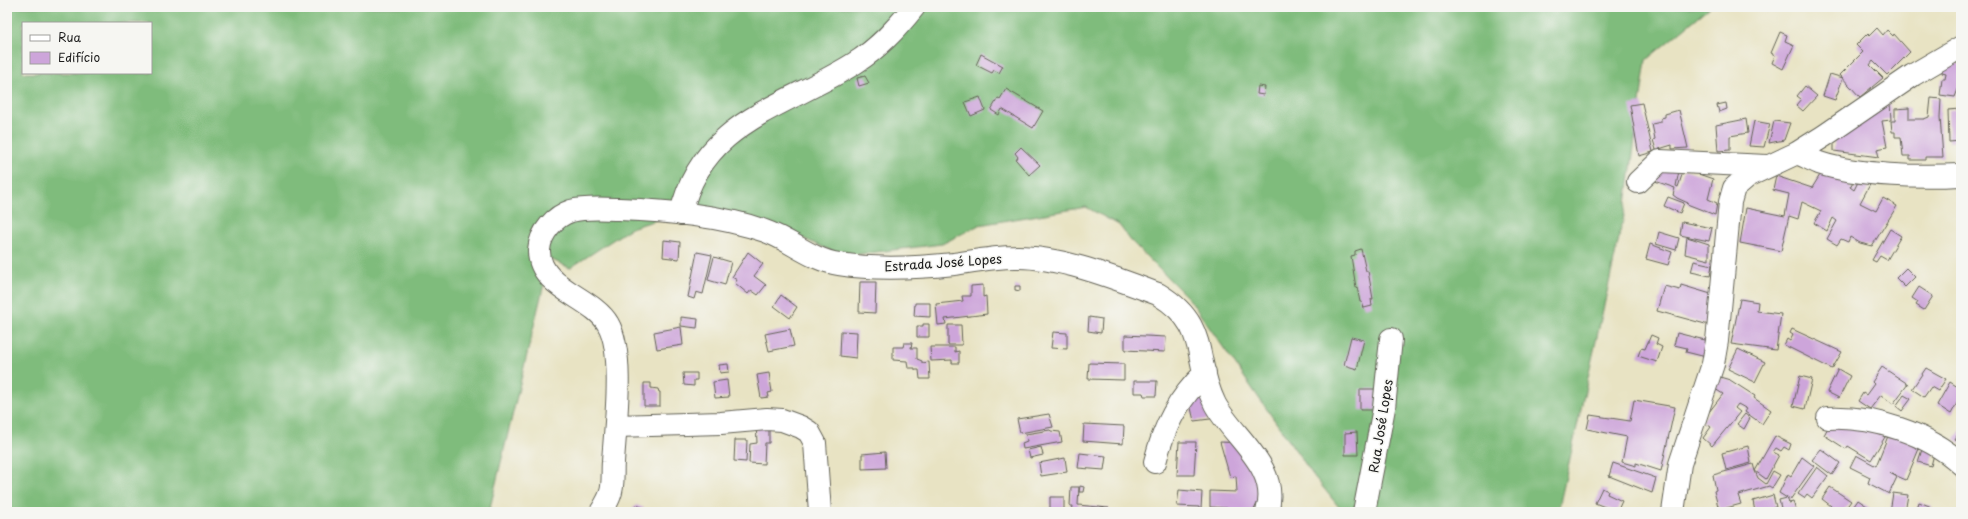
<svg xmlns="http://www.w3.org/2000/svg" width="1968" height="519" font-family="'Playpen Sans',sans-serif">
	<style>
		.forest { fill: #7fbc7b; stroke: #4e6c4c; fill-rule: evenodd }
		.building { fill: #cda5da; fill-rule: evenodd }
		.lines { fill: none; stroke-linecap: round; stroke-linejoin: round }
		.minor-casing { stroke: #636256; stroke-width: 24 }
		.minor { stroke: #fff; stroke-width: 22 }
		.labels { text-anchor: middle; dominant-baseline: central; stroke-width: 3; stroke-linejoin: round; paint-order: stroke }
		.street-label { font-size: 13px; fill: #1c1c1c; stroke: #f6f6f2 }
	</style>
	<rect width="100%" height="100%" fill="#f6f6f2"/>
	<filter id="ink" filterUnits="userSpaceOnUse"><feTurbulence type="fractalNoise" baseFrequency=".025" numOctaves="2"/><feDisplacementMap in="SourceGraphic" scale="8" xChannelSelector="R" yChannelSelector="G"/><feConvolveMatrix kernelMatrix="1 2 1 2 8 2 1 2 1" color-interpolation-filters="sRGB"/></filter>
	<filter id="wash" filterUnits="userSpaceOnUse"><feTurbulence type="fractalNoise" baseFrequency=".012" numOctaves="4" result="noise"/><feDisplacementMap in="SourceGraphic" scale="16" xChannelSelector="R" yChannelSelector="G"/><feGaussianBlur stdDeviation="0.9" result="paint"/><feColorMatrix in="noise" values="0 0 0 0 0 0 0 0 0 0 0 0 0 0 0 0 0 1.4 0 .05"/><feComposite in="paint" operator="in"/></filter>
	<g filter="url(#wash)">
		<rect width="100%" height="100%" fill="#e8e3c3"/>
		<!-- forest -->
		<path class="forest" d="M 7,7 L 1710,7 L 1646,60 L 1625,211 L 1558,512 L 1343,512 L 1313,475 L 1190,300 L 1131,241 L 1119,225 L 1086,207 L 979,225 L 942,244 L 843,256 L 784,230 L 691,209 L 631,228 L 570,268 L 550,259 L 489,512 L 7,512 ZM 23,23 L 151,23 L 151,73 L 23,73 Z"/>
		<g id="blocks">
			<!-- building -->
			<path class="building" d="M 1877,28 L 1883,35 L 1887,30 L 1893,36 L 1894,34 L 1910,52 L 1887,75 L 1873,61 L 1870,65 L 1883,78 L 1860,97 L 1840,75 L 1863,52 L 1856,45 L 1868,33 L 1870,35 Z
				M 1780,32 L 1787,35 L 1785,41 L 1794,45 L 1783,69 L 1772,63 L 1775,55 L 1771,53 Z
				M 981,54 L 1003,66 L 999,73 L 994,70 L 992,73 L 976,65 Z
				M 1955,62 L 1961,65 L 1961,88 L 1959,87 L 1955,97 L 1940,95 L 1942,79 L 1945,79 L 1946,74 L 1942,73 L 1943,68 Z
				M 1830,74 L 1843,78 L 1835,100 L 1823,96 Z
				M 865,76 L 869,83 L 859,86 L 857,78 Z
				M 1258,86 L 1265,87 L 1264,95 L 1257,94 Z
				M 1805,86 L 1817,96 L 1803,111 L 1796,105 L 1801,99 L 1797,96 Z
				M 1006,89 L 1043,111 L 1033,128 L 1002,109 L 999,115 L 991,110 L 998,98 L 1000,99 Z
				M 980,97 L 985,110 L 971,116 L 965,102 Z
				M 1931,98 L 1941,99 L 1940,117 L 1943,157 L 1925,157 L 1925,160 L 1910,160 L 1910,156 L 1903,156 L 1901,137 L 1895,137 L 1895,132 L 1892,132 L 1891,121 L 1895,121 L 1895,109 L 1909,108 L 1909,119 L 1924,119 L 1929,117 Z
				M 1642,103 L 1653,152 L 1639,156 L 1630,105 Z
				M 1726,103 L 1727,109 L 1719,112 L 1717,105 Z
				M 1890,103 L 1891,120 L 1882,121 L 1887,147 L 1877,149 L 1879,157 L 1834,151 L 1834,139 Z
				M 1961,109 L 1961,141 L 1949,142 L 1948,110 Z
				M 1679,110 L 1688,148 L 1672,149 L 1672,145 L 1659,149 L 1661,152 L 1657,153 L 1653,140 L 1655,139 L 1652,124 L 1661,122 L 1661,118 L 1665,117 L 1665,114 Z
				M 1746,119 L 1748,133 L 1730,136 L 1730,150 L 1718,151 L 1716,125 Z
				M 1754,121 L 1770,124 L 1764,147 L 1749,146 Z
				M 1774,121 L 1790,123 L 1784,140 L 1769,143 Z
				M 1021,147 L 1040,165 L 1029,175 L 1016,160 L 1018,157 L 1015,153 Z
				M 1660,165 L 1679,171 L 1676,186 L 1678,187 L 1684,169 L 1713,179 L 1708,199 L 1717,203 L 1715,215 L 1687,204 L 1688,203 L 1677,198 L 1673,195 L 1675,188 L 1655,181 L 1654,183 L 1650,181 Z
				M 1823,170 L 1873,179 L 1860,203 L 1876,211 L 1883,198 L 1897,206 L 1872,246 L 1860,243 L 1850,237 L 1848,242 L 1841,239 L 1837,245 L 1827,239 L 1837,221 L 1833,218 L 1827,231 L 1814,223 L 1821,211 L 1802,202 L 1798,219 L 1789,216 L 1781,251 L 1740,243 L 1746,208 L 1785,216 L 1789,194 L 1773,190 L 1776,176 L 1812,188 ZM 1854,180 L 1859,180 L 1854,190 L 1850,187 Z
				M 1668,197 L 1684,203 L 1680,213 L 1664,206 Z
				M 1682,222 L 1712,228 L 1709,241 L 1680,235 Z
				M 1890,229 L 1901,236 L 1887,260 L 1880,256 L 1876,262 L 1872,260 Z
				M 1659,232 L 1679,238 L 1676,250 L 1656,244 Z
				M 1687,237 L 1709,244 L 1709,260 L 1685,254 Z
				M 664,240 L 680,242 L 679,259 L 663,257 Z
				M 1650,244 L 1672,252 L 1668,265 L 1646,259 Z
				M 1361,249 L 1366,271 L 1368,271 L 1373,299 L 1371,299 L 1372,306 L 1364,308 L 1362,302 L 1360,302 L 1357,287 L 1356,288 L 1351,256 L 1355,255 L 1355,251 Z
				M 697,252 L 712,255 L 703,294 L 696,292 L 694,299 L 688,297 Z
				M 748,252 L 763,264 L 754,276 L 766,285 L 758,295 L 751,290 L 748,294 L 735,283 L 737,280 L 732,277 Z
				M 714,257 L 731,262 L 725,285 L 708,280 Z
				M 1694,261 L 1712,265 L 1710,276 L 1691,272 Z
				M 1906,268 L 1915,277 L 1905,287 L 1896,278 Z
				M 860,282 L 876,282 L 875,313 L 859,312 Z
				M 983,285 L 983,297 L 986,296 L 987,314 L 945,319 L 946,324 L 938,325 L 936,304 L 963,301 L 962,296 L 971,296 L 971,286 Z
				M 1681,285 L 1711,294 L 1709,325 L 1657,311 L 1664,286 L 1680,290 Z
				M 1015,286 L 1020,286 L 1020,291 L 1015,290 Z
				M 1919,287 L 1933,296 L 1924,310 L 1916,305 L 1918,302 L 1912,298 Z
				M 781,295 L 797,307 L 790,318 L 774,306 Z
				M 1740,299 L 1758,302 L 1757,311 L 1781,314 L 1776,350 L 1731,344 Z
				M 915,303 L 930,303 L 930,317 L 914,316 Z
				M 681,317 L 698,319 L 697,328 L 681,326 Z
				M 1089,317 L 1102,319 L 1101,333 L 1088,331 Z
				M 923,324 L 929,324 L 929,337 L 917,337 L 917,326 L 923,326 Z
				M 948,325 L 961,325 L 962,345 L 948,345 Z
				M 681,327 L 683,345 L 657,349 L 654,332 Z
				M 790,329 L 794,346 L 769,351 L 765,334 Z
				M 1792,329 L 1842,352 L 1832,369 L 1784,345 L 1787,339 L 1790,341 L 1793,335 L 1790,333 Z
				M 841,331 L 857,332 L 856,358 L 840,356 Z
				M 1053,332 L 1067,333 L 1067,349 L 1051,348 Z
				M 1677,333 L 1709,341 L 1706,357 L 1686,352 L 1687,348 L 1674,345 Z
				M 1125,335 L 1166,337 L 1165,352 L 1125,350 Z
				M 1651,335 L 1658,338 L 1656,344 L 1662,347 L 1657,362 L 1638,356 L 1641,348 L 1645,349 Z
				M 1351,337 L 1364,340 L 1357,369 L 1344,365 Z
				M 904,343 L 912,343 L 911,348 L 917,348 L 917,359 L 922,361 L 922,363 L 929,362 L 930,379 L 920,379 L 919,370 L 915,370 L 915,368 L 908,368 L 907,361 L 893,360 L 893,347 L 903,347 Z
				M 930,347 L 955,347 L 955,352 L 959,351 L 959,363 L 952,363 L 952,360 L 931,361 Z
				M 1738,349 L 1765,362 L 1755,382 L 1728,369 Z
				M 1089,363 L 1124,364 L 1124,380 L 1088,379 Z
				M 728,364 L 729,372 L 720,373 L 719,365 Z
				M 1882,367 L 1908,384 L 1893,404 L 1881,395 L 1870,409 L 1858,401 L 1863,393 L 1866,395 L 1874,384 L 1872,382 Z
				M 1926,368 L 1946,379 L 1938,391 L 1931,387 L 1924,397 L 1912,389 Z
				M 1838,369 L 1850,376 L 1839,398 L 1827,392 Z
				M 683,373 L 697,373 L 697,380 L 694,380 L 694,386 L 684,385 Z
				M 769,373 L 772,392 L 768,393 L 769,397 L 761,398 L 757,375 Z
				M 1800,376 L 1812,379 L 1805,409 L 1793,406 Z
				M 1720,377 L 1730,380 L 1755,396 L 1754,398 L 1771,410 L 1762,424 L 1745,412 L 1747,409 L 1738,404 L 1735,408 L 1740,412 L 1712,446 L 1703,438 L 1711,427 L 1702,421 L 1723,394 L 1715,389 Z
				M 727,380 L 729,397 L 715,398 L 713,382 Z
				M 1134,381 L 1157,381 L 1156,396 L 1144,396 L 1143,393 L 1134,393 Z
				M 1950,382 L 1961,389 L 1961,396 L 1951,414 L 1937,405 Z
				M 644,383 L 651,383 L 651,388 L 658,389 L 659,392 L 660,392 L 660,406 L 644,406 Z
				M 1360,389 L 1376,389 L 1376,410 L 1360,410 Z
				M 1904,395 L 1911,399 L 1902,411 L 1896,406 Z
				M 1202,396 L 1218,418 L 1194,421 L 1189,399 Z
				M 1634,400 L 1675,407 L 1661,471 L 1636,463 L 1636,466 L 1622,462 L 1627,437 L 1587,429 L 1590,415 L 1630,421 Z
				M 1049,414 L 1053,427 L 1020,433 L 1017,419 Z
				M 1745,414 L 1750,418 L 1744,429 L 1737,424 Z
				M 769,420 L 769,443 L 765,443 L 764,464 L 749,463 L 750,444 L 757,443 L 756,421 Z
				M 1832,420 L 1875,431 L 1885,437 L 1871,460 L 1848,446 L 1846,449 L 1824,435 Z
				M 1084,424 L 1124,426 L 1123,444 L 1083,441 Z
				M 1050,430 L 1051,431 L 1060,432 L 1062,442 L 1023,449 L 1022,443 L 1027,441 L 1026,434 Z
				M 1961,430 L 1961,443 L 1955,439 Z
				M 1890,431 L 1921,444 L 1906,480 L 1890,473 L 1897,477 L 1889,494 L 1868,483 L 1870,477 L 1850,467 L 1856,455 L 1876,466 Z
				M 1357,432 L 1358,455 L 1345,455 L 1345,433 Z
				M 1775,436 L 1791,444 L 1789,450 L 1784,447 L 1781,451 L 1776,448 L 1773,452 L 1779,455 L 1766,479 L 1755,471 L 1758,478 L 1766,484 L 1773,471 L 1780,475 L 1772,488 L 1769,486 L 1738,495 L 1741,504 L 1719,510 L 1714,491 L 1716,490 L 1713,475 L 1753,464 L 1755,471 Z
				M 735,440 L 747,440 L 746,462 L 734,461 Z
				M 1179,442 L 1196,442 L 1194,475 L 1177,475 Z
				M 1220,442 L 1243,443 L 1262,493 L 1253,512 L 1226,512 L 1227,508 L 1210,507 L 1210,491 L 1237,492 L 1236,476 L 1230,477 Z
				M 1924,443 L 1936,446 L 1931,466 L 1918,462 Z
				M 1748,446 L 1751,463 L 1726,470 L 1722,453 Z
				M 1041,447 L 1043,455 L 1030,458 L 1028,450 Z
				M 1821,449 L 1840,463 L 1832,475 L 1812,460 Z
				M 885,452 L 886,468 L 862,469 L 862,454 Z
				M 1080,453 L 1106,456 L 1104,470 L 1078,468 Z
				M 1802,457 L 1814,466 L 1790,500 L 1787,498 L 1789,503 L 1793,502 L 1797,512 L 1767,512 L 1781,508 L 1779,500 L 1787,498 L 1779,493 L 1788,474 L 1791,476 Z
				M 1065,458 L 1067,472 L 1041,476 L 1039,463 Z
				M 1613,463 L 1656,478 L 1652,493 L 1609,476 Z
				M 1817,467 L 1828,476 L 1812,498 L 1807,494 L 1804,498 L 1798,494 Z
				M 1080,486 L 1084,487 L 1083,492 L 1079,492 Z
				M 1071,487 L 1079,487 L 1078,505 L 1109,508 L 1108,512 L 1072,512 L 1073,506 L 1070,506 Z
				M 1830,487 L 1851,501 L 1843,512 L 1836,509 L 1834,512 L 1828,512 L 1831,506 L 1822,499 Z
				M 1602,488 L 1608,491 L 1607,494 L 1622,501 L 1617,512 L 1595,503 Z
				M 1179,490 L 1202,492 L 1201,509 L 1199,509 L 1199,507 L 1177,506 Z
				M 1893,493 L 1908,495 L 1905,512 L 1890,512 Z
				M 1773,495 L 1776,507 L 1755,512 L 1753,501 Z
				M 1050,497 L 1064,497 L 1064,512 L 1050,512 Z
				M 1858,500 L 1870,508 L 1867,512 L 1850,512 Z
				M 1919,502 L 1932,507 L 1930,512 L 1916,512 Z
				M 636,505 L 644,508 L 642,512 L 632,510 Z"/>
		</g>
	</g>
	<g filter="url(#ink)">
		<use href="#blocks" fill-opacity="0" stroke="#636256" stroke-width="1"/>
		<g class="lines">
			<defs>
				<path id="minor" d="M 1797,153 C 1804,156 1812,160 1819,163 C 1858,176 1920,177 1961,175
					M 1638,182 L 1660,161 L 1767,166
					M 681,214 C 701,121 786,107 855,63 C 879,48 897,28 914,7
					M 1828,418 C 1873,416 1928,433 1961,464
					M 616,426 L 721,423 L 767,419 L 782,420 L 801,427 L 809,432 L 815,443 L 820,512
					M 1155,462 C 1164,426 1178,399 1205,373
					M 601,512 C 604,507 608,501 610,495 C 614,486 612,472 613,462 C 615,428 625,353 608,324 C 593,297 538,288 539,250 C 540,233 555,216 571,211 C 586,207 604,209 619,209 C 666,211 720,215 765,231 C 791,240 811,260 839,264 C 876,270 916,268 954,264 C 974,261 995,257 1015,257 C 1060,256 1117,279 1158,294 C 1211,326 1192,358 1215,404 C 1233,438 1281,467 1267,512
					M 1364,512 L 1384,408 L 1391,339
					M 1673,512 L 1680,464 L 1713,364 L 1717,341 L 1730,202 L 1734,188 L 1748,176 L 1797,153 L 1824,136 L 1913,75 L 1961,47"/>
			</defs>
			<!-- minor casing -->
			<use href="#minor" class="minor-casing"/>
			<!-- minor -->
			<use href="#minor" class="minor"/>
		</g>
	</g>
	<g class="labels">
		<!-- street labels -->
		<g class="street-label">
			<text transform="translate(943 262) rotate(-4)">Estrada José Lopes</text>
			<text transform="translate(1380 426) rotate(-81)">Rua José Lopes</text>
		</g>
	</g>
	<!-- margin -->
	<rect width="1968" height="519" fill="none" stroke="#f6f6f2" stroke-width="24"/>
	<!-- legend -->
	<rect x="22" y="22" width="130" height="52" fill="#f6f6f2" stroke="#9f9f9c"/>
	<rect x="30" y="35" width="20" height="6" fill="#ffffff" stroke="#9f9f9c"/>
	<text x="58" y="42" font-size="12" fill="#1c1c1c">Rua</text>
	<rect x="30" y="52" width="20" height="12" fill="#cda5da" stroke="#9f9f9c"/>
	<text x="58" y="62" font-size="12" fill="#1c1c1c">Edifício</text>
</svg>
